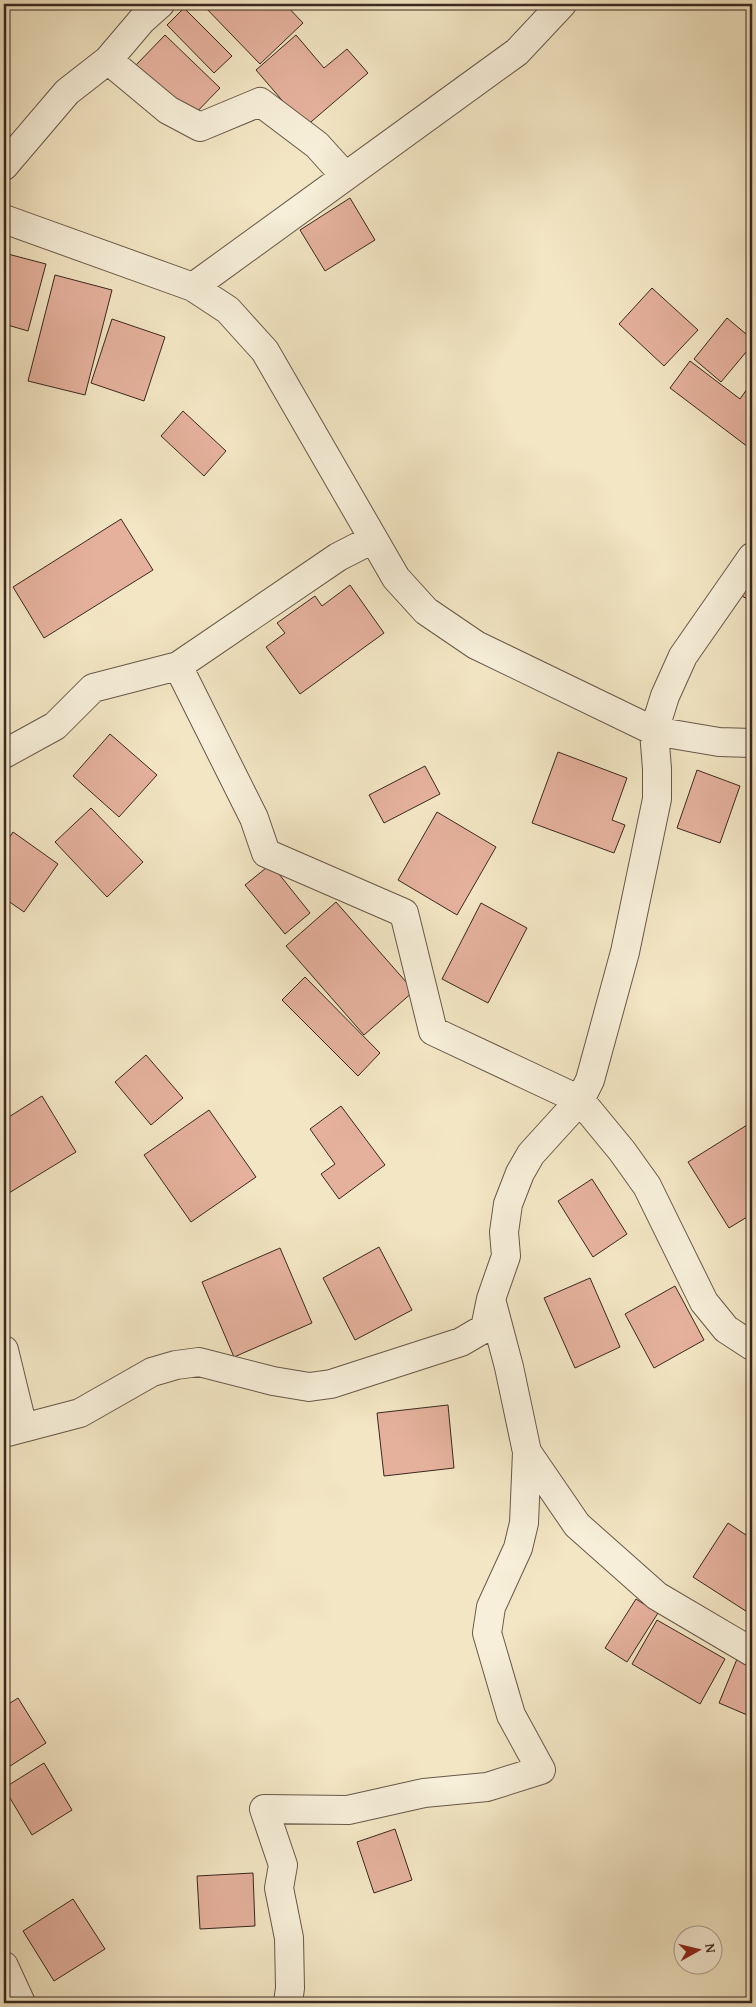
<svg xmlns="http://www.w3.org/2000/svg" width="756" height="2007" font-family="'Gentium Book Plus',serif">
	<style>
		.building { fill: #e5b19d; stroke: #3a2820 }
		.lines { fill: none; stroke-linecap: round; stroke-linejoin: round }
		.minor-casing { stroke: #685849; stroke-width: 30 }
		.minor { stroke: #f7efd9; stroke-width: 28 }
	</style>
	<rect width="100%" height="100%" fill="#f3e6c4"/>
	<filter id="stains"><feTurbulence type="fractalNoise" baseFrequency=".004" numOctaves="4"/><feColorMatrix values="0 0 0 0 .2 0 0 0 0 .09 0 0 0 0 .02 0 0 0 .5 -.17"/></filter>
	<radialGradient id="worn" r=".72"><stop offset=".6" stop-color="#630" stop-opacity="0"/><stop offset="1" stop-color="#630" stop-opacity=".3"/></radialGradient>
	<!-- building -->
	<path class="building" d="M 202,4 L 285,4 L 303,23 L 260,64 Z
		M 184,8 L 232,56 L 214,73 L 167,25 Z
		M 165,35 L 220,88 L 190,119 L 135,66 Z
		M 296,35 L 324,68 L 347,49 L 368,73 L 305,127 L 256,70 Z
		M 350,198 L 375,240 L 325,271 L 300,230 Z
		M 4,253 L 46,264 L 28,331 L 4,324 Z
		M 55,275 L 112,290 L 85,395 L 28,381 Z
		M 652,288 L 698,330 L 664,366 L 619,324 Z
		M 727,318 L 752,339 L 752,345 L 721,382 L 694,359 Z
		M 112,319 L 165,337 L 144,401 L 91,383 Z
		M 690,361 L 740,399 L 752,382 L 752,450 L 670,388 Z
		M 183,411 L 226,451 L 204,476 L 161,436 Z
		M 121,519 L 153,570 L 44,638 L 13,587 Z
		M 752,577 L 752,602 L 742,596 Z
		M 350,585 L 384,633 L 300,694 L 266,647 L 285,633 L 277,623 L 315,596 L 322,606 Z
		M 110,734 L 157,775 L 119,817 L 73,776 Z
		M 558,752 L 627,778 L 612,820 L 625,825 L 614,853 L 532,823 Z
		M 425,766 L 440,794 L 384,823 L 369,795 Z
		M 697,770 L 740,786 L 720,843 L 677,828 Z
		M 91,808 L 143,862 L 107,897 L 55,842 Z
		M 437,812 L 496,847 L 457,915 L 398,880 Z
		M 13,832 L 58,864 L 24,912 L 4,898 L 4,846 Z
		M 271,864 L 310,913 L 285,934 L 245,885 Z
		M 336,902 L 414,991 L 364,1035 L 286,946 Z
		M 481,903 L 527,928 L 488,1003 L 442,979 Z
		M 305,977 L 380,1053 L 358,1076 L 282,1000 Z
		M 146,1055 L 183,1098 L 151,1125 L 115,1082 Z
		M 42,1096 L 76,1152 L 4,1196 L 4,1120 Z
		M 341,1106 L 385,1165 L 339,1199 L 321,1174 L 335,1164 L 310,1129 Z
		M 209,1110 L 256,1177 L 191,1222 L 144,1155 Z
		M 747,1125 L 752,1134 L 752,1214 L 729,1228 L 688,1162 Z
		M 592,1179 L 627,1234 L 593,1257 L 558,1201 Z
		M 379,1247 L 412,1310 L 355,1340 L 323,1278 Z
		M 280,1248 L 312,1323 L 234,1357 L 202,1282 Z
		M 590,1278 L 620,1347 L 575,1368 L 544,1298 Z
		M 675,1286 L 704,1340 L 654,1368 L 625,1314 Z
		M 448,1405 L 454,1468 L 384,1476 L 377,1413 Z
		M 728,1523 L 752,1539 L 752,1615 L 693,1577 Z
		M 636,1599 L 658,1613 L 627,1662 L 605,1648 Z
		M 657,1620 L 725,1659 L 700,1704 L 632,1664 Z
		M 737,1659 L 752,1665 L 752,1717 L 719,1703 Z
		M 18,1698 L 46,1743 L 4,1770 L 4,1707 Z
		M 44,1763 L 72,1810 L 32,1835 L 4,1788 Z
		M 395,1829 L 412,1880 L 374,1893 L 357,1842 Z
		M 253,1873 L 255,1926 L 200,1929 L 197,1876 Z
		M 73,1899 L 105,1949 L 54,1981 L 23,1931 Z"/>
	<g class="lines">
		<defs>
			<path id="minor" d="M 108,60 L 142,20 L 160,4
				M 4,166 L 67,92 L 108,60 L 168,110 L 200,127 L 260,102 L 317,145 L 345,176
				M 4,219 L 193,287 L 228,310 L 265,351 L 396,578 L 426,611 L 476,645 L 654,731 L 719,742 L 752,743
				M 193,287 L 517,52 L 562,4
				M 178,666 L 254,818 L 266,853 L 404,913 L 433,1031 L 580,1100 L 622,1151 L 647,1186 L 704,1302 L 726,1329 L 752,1346
				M 4,754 L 55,726 L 93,688 L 178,666 L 338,557 L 373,539
				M 4,1350 L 23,1428
				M 4,1433 L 80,1413 L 152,1372 L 176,1365 L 199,1362 L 273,1381 L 309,1387 L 331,1384 L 461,1342 L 485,1328 L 491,1299 L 506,1256 L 504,1232 L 508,1204 L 520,1173 L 531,1154 L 580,1100 L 590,1080 L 625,952 L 657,799 L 657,769 L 654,731 L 665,696 L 683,656 L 752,557
				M 527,1452 L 577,1525 L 657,1596 L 752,1652
				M 4,1966 L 21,2003
				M 288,2003 L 290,1988 L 289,1938 L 279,1888 L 283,1865 L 264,1809 L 348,1810 L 424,1793 L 487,1787 L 541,1770 L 511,1715 L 487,1633 L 491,1607 L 518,1548 L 524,1523 L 527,1452 L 509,1367 L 492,1303"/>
		</defs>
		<!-- minor casing -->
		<use href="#minor" class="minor-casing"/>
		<!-- minor -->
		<use href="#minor" class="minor"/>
	</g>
	<!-- margin -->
	<rect width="756" height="2007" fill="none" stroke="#f3e6c4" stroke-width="20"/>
	<rect x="5" y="5" width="746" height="1997" fill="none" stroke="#3a2820" stroke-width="2.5"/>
	<rect x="10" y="10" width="736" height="1987" fill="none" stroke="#3a2820"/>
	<!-- north arrow -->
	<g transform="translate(698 1950) rotate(82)"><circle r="24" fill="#f7efd9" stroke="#ab9f8f"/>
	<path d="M0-4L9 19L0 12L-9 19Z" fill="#8f2418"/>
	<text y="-8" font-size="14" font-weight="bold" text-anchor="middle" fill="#3a2820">N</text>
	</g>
	<rect width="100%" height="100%" filter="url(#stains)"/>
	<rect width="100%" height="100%" fill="url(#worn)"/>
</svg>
